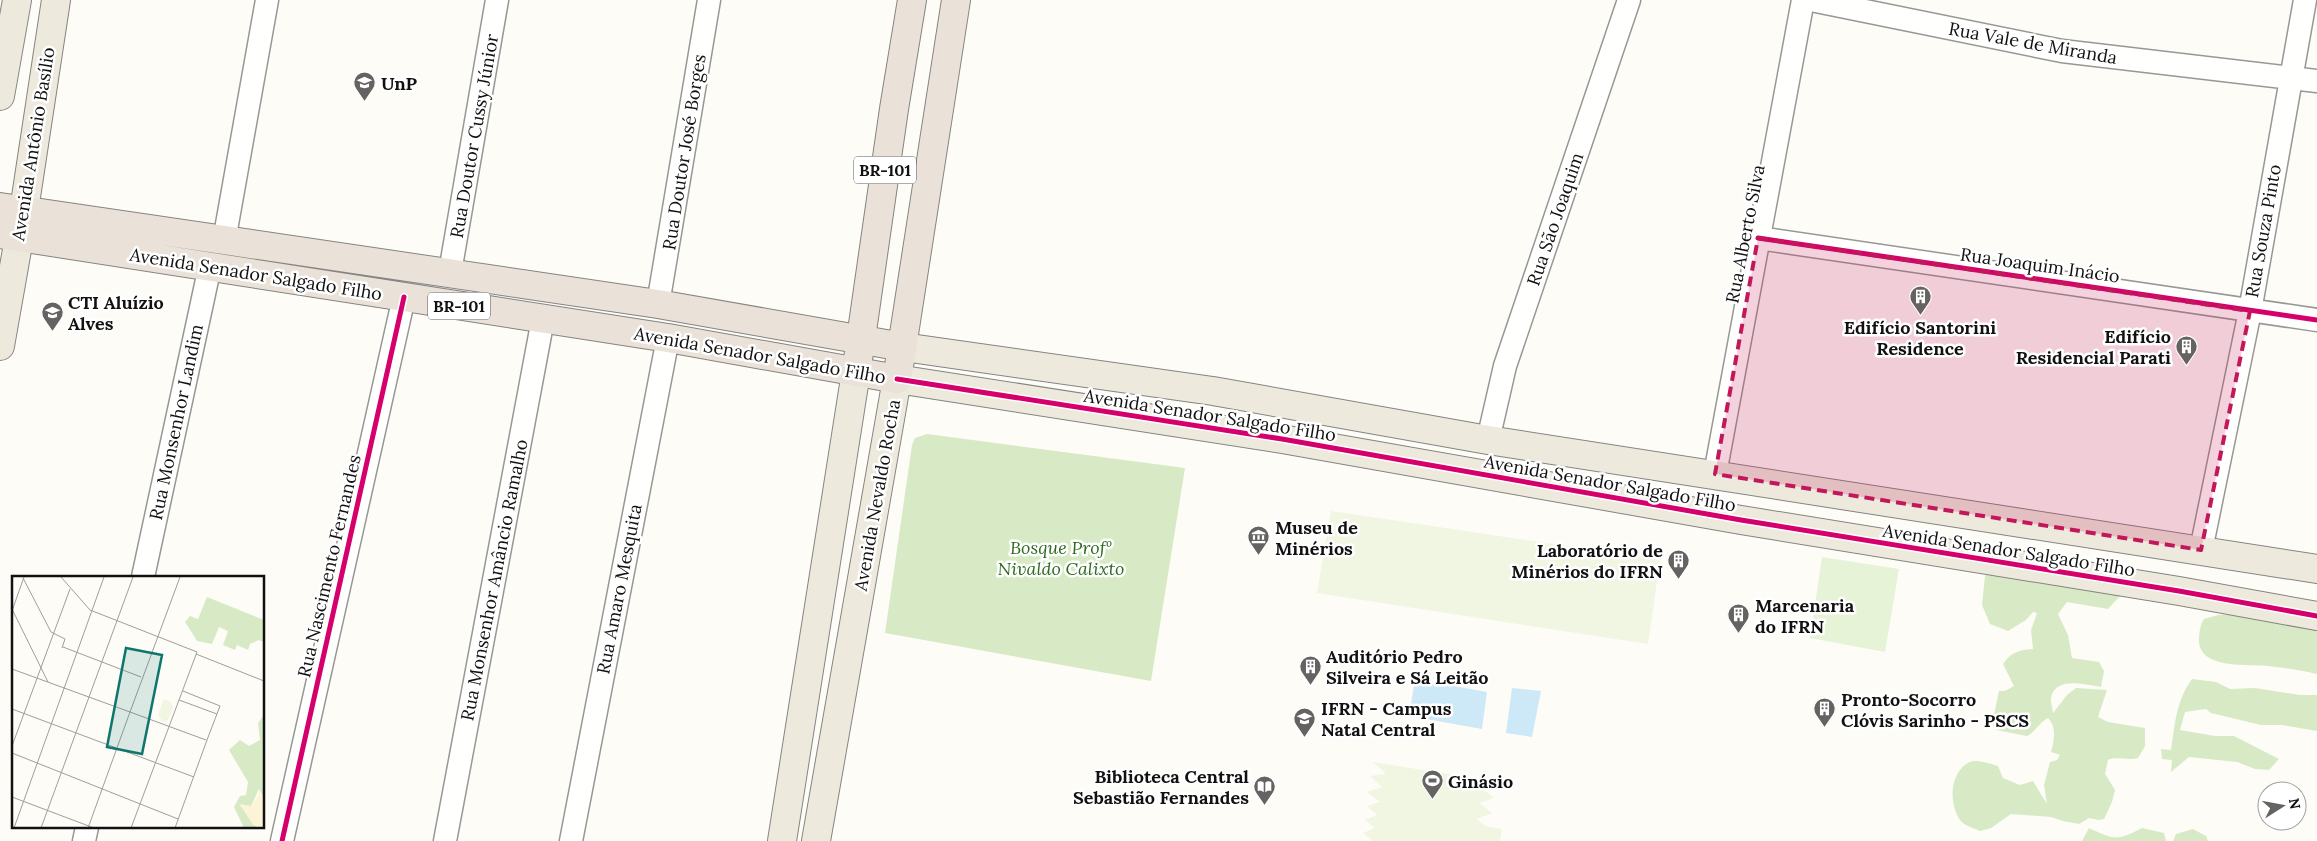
<svg xmlns="http://www.w3.org/2000/svg" width="2317" height="841" font-family="Lora,serif">
	<style>
		.green { fill: #e7f3d7 }
		.forest { fill: #d8eac5 }
		.pitch { fill: #f0f6e1 }
		.water { fill: #cde8f7 }
		.lines { fill: none; stroke-linecap: round; stroke-linejoin: round }
		.minor-casing { stroke: #979795; stroke-width: 25 }
		.major-casing { stroke: #858482; stroke-width: 30 }
		.highway-casing { stroke: #858482; stroke-width: 30 }
		.minor { stroke: #fffffe; stroke-width: 22 }
		.major { stroke: #ede9dc; stroke-width: 28 }
		.highway { stroke: #eae1d8; stroke-width: 28 }
		.cycleway-casing { stroke: #fff; stroke-width: 8 }
		.cycleway { stroke: #d6006c; stroke-width: 5 }
		.marked { fill: #c2185b; fill-opacity: 0.2; stroke: #c2185b; stroke-width: 4; stroke-dasharray: 10 6; stroke-linejoin: round }
		.labels { text-anchor: middle; dominant-baseline: central; stroke-width: 5; stroke-linejoin: round; paint-order: stroke }
		.shield { fill: #fff; stroke: #585858; stroke-width: 1 }
		.shield-label { font-size: 16px; font-weight: bold; fill: #111 }
		.street-label { font-size: 18px; fill: #111; stroke: #fff }
		.poi-label { font-size: 18px; font-weight: bold; fill: #111; stroke: #fff; text-anchor: start }
		.park-label { font-size: 18px; font-style: italic; fill: #2f6b1f; stroke: #fff }
		.inset-road { fill: none; stroke: #9f9e9b; stroke-width: 1 }
		.view { fill: #0f766e; fill-opacity: 0.15; stroke: #0f766e; stroke-width: 2.5 }
		.inset-edge { fill: none; stroke: #111; stroke-width: 2.5 }
	</style>
	<rect width="100%" height="100%" fill="#fdfcf7"/>
	<!-- green -->
	<path class="green" d="M 1822,557 L 1899,569 L 1885,652 L 1810,638 Z"/>
	<!-- forest -->
	<path class="forest" d="M 927,434 L 1185,468 L 1151,681 L 885,633 L 912,445 L 915,438 Z
		M 1996,569 L 2124,595 L 2118,598 L 2108,609 L 2067,602 L 2058,614 L 2068,635 L 2072,658 L 2099,662 L 2104,671 L 2101,687 C 2086,685 2057,676 2051,697 C 2050,701 2053,709 2053,713 L 2067,695 L 2076,688 L 2107,690 L 2098,717 L 2108,722 L 2145,728 L 2145,746 L 2138,758 C 2127,761 2118,756 2108,760 L 2105,774 L 2115,790 L 2112,802 L 2104,819 L 2098,820 L 2089,818 L 2079,824 L 2063,821 L 2051,817 L 2011,814 L 1991,828 L 1980,831 C 1974,828 1964,826 1960,820 C 1949,804 1949,774 1968,763 C 1976,758 1990,764 1998,766 L 2003,778 L 2020,785 L 2033,781 L 2047,804 L 2044,785 L 2050,762 L 2057,760 L 2060,755 L 2051,752 C 2054,741 2057,727 2048,718 C 2039,723 2036,731 2027,736 L 1996,730 L 1992,724 L 1999,691 L 2005,691 L 2014,686 L 2003,664 C 2011,652 2019,650 2033,649 L 2031,630 L 2037,613 L 2033,612 L 2026,620 L 2008,631 L 1990,624 L 1982,605 L 1985,576 Z
		M 2240,614 L 2317,629 L 2317,674 C 2301,670 2284,668 2268,666 C 2247,664 2196,670 2199,637 C 2200,630 2200,625 2204,619 L 2218,615 Z
		M 2192,679 L 2216,682 L 2230,689 L 2255,688 L 2300,695 L 2317,695 L 2317,731 L 2282,725 L 2261,725 L 2211,713 L 2206,709 L 2185,712 L 2180,730 L 2215,736 L 2234,736 L 2279,759 L 2269,770 L 2255,769 L 2237,762 L 2189,757 L 2171,772 L 2172,760 L 2162,759 L 2161,749 L 2171,750 C 2175,724 2176,701 2192,679 Z
		M 2089,828 C 2115,840 2117,841 2142,828 L 2164,833 L 2166,841 L 2082,841 Z
		M 2193,829 L 2206,836 L 2208,841 L 2173,841 L 2176,834 Z"/>
	<!-- pitch -->
	<path class="pitch" d="M 1331,511 L 1660,560 L 1648,644 L 1317,593 Z
		M 1373,762 L 1498,782 L 1483,789 L 1494,798 L 1479,803 L 1492,813 L 1477,819 L 1485,826 L 1502,829 L 1500,841 L 1373,841 L 1363,833 L 1375,828 L 1365,820 L 1377,815 L 1367,806 L 1380,802 L 1367,792 L 1382,787 L 1370,776 L 1386,774 Z"/>
	<!-- water -->
	<path class="water" d="M 1415,679 L 1487,692 L 1482,729 L 1409,716 Z
		M 1512,688 L 1541,691 L 1532,737 L 1506,733 Z"/>
	<g class="lines">
		<defs>
			<path id="minor" d="M 1811,0 L 2062,51 L 2317,81
				M 1758,238 L 2317,320
				M 224,241 L 267,0
				M 450,272 L 497,0
				M 658,304 L 709,0
				M 1488,440 L 1505,366 L 1629,0
				M 1715,474 L 1803,0
				M 2201,550 L 2250,311 L 2305,0
				M 143,577 L 210,266
				M 84,841 L 87,827
				M 282,841 L 404,297
				M 445,841 L 543,319
				M 571,841 L 668,338"/>
			<path id="major" d="M 0,96 L 17,0
				M 0,346 L 24,210 L 56,0
				M 903,347 L 1213,391 L 1488,440 L 2317,569
				M 782,841 L 856,372
				M 816,841 L 897,379 L 1282,439 L 1741,520 L 2179,591 L 2317,616"/>
			<path id="highway" d="M 0,207 L 658,304 L 903,347
				M 0,234 L 668,338 L 897,379 L 956,0
				M 858,359 L 894,109 L 912,0"/>
		</defs>
		<!-- minor casing -->
		<use href="#minor" class="minor-casing"/>
		<!-- major casing -->
		<use href="#major" class="major-casing"/>
		<!-- highway casing -->
		<use href="#highway" class="highway-casing"/>
		<!-- minor -->
		<use href="#minor" class="minor"/>
		<!-- major -->
		<use href="#major" class="major"/>
		<!-- highway -->
		<use href="#highway" class="highway"/>
		<defs>
			<path id="cycleway" d="M 1758,238 L 2317,320
				M 897,379 L 1282,439 L 1741,520 L 2179,591 L 2317,616
				M 282,841 L 404,297"/>
		</defs>
		<!-- cycleway casing -->
		<use href="#cycleway" class="cycleway-casing"/>
		<!-- cycleway -->
		<use href="#cycleway" class="cycleway"/>
	</g>
	<!-- marked area -->
	<path class="marked" d="M 1758,238 L 2250,311 L 2201,550 L 1715,474 Z"/>
	<!-- icons -->
	<defs>
		<symbol id="university-pin" viewBox="-11 -11 22 30"><path d="M0 17L-7.5 6A9.5 9.5 0 1 1 7.5 6Z" fill="#646362" stroke="#fff"/><path d="M0-5L7-2L0 1L-7-2ZM-4 1L0 2.5L4 1V4Q0 6-4 4Z" fill="#fff"/></symbol>
		<symbol id="building-pin" viewBox="-11 -11 22 30"><path d="M0 17L-7.5 6A9.5 9.5 0 1 1 7.5 6Z" fill="#646362" stroke="#fff"/><path d="M-4-6H4V6H1V3H-1V6H-4ZM-2.5-4.3h1.7v1.8h-1.7ZM.8-4.3h1.7v1.8H.8ZM-2.5-1h1.7V.8h-1.7ZM.8-1h1.7V.8H.8Z" fill="#fff"/></symbol>
		<symbol id="school-pin" viewBox="-11 -11 22 30"><path d="M0 17L-7.5 6A9.5 9.5 0 1 1 7.5 6Z" fill="#646362" stroke="#fff"/><path d="M0-5L7-2L0 1L-7-2ZM-4 1L0 2.5L4 1V4Q0 6-4 4Z" fill="#fff"/></symbol>
		<symbol id="museum-pin" viewBox="-11 -11 22 30"><path d="M0 17L-7.5 6A9.5 9.5 0 1 1 7.5 6Z" fill="#646362" stroke="#fff"/><path d="M0-6L6-3V-2H-6V-3ZM-5-1h2V3h-2ZM-1-1h2V3h-2ZM3-1h2V3H3ZM-6 4H6V6H-6Z" fill="#fff"/></symbol>
		<symbol id="stadium-pin" viewBox="-11 -11 22 30"><path d="M0 17L-7.5 6A9.5 9.5 0 1 1 7.5 6Z" fill="#646362" stroke="#fff"/><path d="M0-5a6.5 5 0 1 0 0 10a6.5 5 0 1 0 0-10ZM-3.5-1.8h7v3.6h-7Z" fill="#fff"/></symbol>
		<symbol id="library-pin" viewBox="-11 -11 22 30"><path d="M0 17L-7.5 6A9.5 9.5 0 1 1 7.5 6Z" fill="#646362" stroke="#fff"/><path d="M-6-4Q-3-5.5-.7-3.5V5Q-3 3-6 4ZM6-4Q3-5.5 .7-3.5V5Q3 3 6 4Z" fill="#fff"/></symbol>
	</defs>
	<g fill-rule="evenodd">
		<use href="#university-pin" x="352" y="70" width="25" height="34"/>
		<use href="#building-pin" x="1908" y="284" width="25" height="34"/>
		<use href="#school-pin" x="40" y="300" width="25" height="34"/>
		<use href="#building-pin" x="2174" y="334" width="25" height="34"/>
		<use href="#museum-pin" x="1246" y="524" width="25" height="34"/>
		<use href="#building-pin" x="1666" y="548" width="25" height="34"/>
		<use href="#building-pin" x="1726" y="602" width="25" height="34"/>
		<use href="#building-pin" x="1298" y="654" width="25" height="34"/>
		<use href="#building-pin" x="1812" y="696" width="25" height="34"/>
		<use href="#university-pin" x="1292" y="706" width="25" height="34"/>
		<use href="#stadium-pin" x="1420" y="768" width="25" height="34"/>
		<use href="#library-pin" x="1252" y="774" width="25" height="34"/>
	</g>
	<g class="labels">
		<!-- shield labels -->
		<g class="shield">
			<rect x="854" y="156.5" width="62" height="27" rx="4"/>
			<rect x="428" y="292.5" width="62" height="27" rx="4"/>
		</g>
		<g class="shield-label">
			<text x="885" y="170">BR-101</text>
			<text x="459" y="306">BR-101</text>
		</g>
		<!-- street labels -->
		<g class="street-label">
			<text transform="translate(2033 43) rotate(10)">Rua Vale de Miranda</text>
			<text transform="translate(474 136) rotate(-80)">Rua Doutor Cussy Júnior</text>
			<text transform="translate(33 144) rotate(-81)">Avenida Antônio Basílio</text>
			<text transform="translate(684 152) rotate(-81)">Rua Doutor José Borges</text>
			<text transform="translate(1555 219) rotate(-71)">Rua São Joaquim</text>
			<text transform="translate(2263 231) rotate(-80)">Rua Souza Pinto</text>
			<text transform="translate(1745 234) rotate(-79)">Rua Alberto Silva</text>
			<text transform="translate(2040 265) rotate(8)">Rua Joaquim Inácio</text>
			<text transform="translate(256 274) rotate(9)">Avenida Senador Salgado Filho</text>
			<text transform="translate(760 355) rotate(10)">Avenida Senador Salgado Filho</text>
			<text transform="translate(1210 415) rotate(9)">Avenida Senador Salgado Filho</text>
			<text transform="translate(176 422) rotate(-78)">Rua Monsenhor Landim</text>
			<text transform="translate(1610 483) rotate(10)">Avenida Senador Salgado Filho</text>
			<text transform="translate(877 495) rotate(-80)">Avenida Nevaldo Rocha</text>
			<text transform="translate(2009 550) rotate(9)">Avenida Senador Salgado Filho</text>
			<text transform="translate(329 566) rotate(-77)">Rua Nascimento Fernandes</text>
			<text transform="translate(494 580) rotate(-79)">Rua Monsenhor Amâncio Ramalho</text>
			<text transform="translate(619 589) rotate(-79)">Rua Amaro Mesquita</text>
		</g>
		<!-- poi labels -->
		<g class="poi-label">
			<text x="381" y="83">UnP</text>
			<text x="68" y="302">CTI Aluízio<tspan x="68" dy="21">Alves</tspan></text>
			<text x="1920" y="327" text-anchor="middle">Edifício Santorini<tspan x="1920" dy="21">Residence</tspan></text>
			<text x="2171" y="336" text-anchor="end">Edifício<tspan x="2171" dy="21">Residencial Parati</tspan></text>
			<text x="1275" y="527">Museu de<tspan x="1275" dy="21">Minérios</tspan></text>
			<text x="1663" y="550" text-anchor="end">Laboratório de<tspan x="1663" dy="21">Minérios do IFRN</tspan></text>
			<text x="1755" y="605">Marcenaria<tspan x="1755" dy="21">do IFRN</tspan></text>
			<text x="1326" y="656">Auditório Pedro<tspan x="1326" dy="21">Silveira e Sá Leitão</tspan></text>
			<text x="1841" y="699">Pronto-Socorro<tspan x="1841" dy="21">Clóvis Sarinho - PSCS</tspan></text>
			<text x="1321" y="708">IFRN - Campus<tspan x="1321" dy="21">Natal Central</tspan></text>
			<text x="1249" y="776" text-anchor="end">Biblioteca Central<tspan x="1249" dy="21">Sebastião Fernandes</tspan></text>
			<text x="1448" y="781">Ginásio</text>
		</g>
		<!-- park labels -->
		<g class="park-label">
			<text x="1061" y="547">Bosque Profº<tspan x="1061" dy="21">Nivaldo Calixto</tspan></text>
		</g>
	</g>
	<!-- overview -->
	<g transform="translate(12 576)">
		<rect width="252" height="252" fill="#fdfcf7"/>
		<path d="M 195,21 L 252,44 L 252,66 L 247,64 L 238,68 L 236,74 L 225,69 L 223,74 L 211,69 L 216,55 L 207,51 L 200,68 L 185,65 L 173,46 L 178,40 L 186,43 ZM 252,139 L 252,223 L 247,213 L 239,230 L 228,229 L 245,252 L 232,252 L 222,231 L 228,220 L 234,219 L 236,206 L 217,174 L 228,164 L 237,170 L 248,164 L 246,147 Z" fill="#d8eac5"/>
		<path d="M 245,214 L 252,223 L 252,252 L 241,249 L 228,228 L 239,230 L 247,219 Z" fill="#fcf4d9"/>
		<path d="M 152,123 L 159,126 L 161,132 L 156,144 L 151,146 L 146,139 Z" fill="#f0f6e1"/>
		<path class="inset-road" d="M 49,1 L 78,34 L 185,76 L 119,252M 168,1 L 118,136 L 194,164M 11,2 L 39,56 L 53,63 L 50,72M 0,33 L 36,106M 0,35 L 12,1M 51,71 L 129,101M 184,78 L 252,105M 0,93 L 118,136 L 76,252M 171,115 L 208,130 L 195,164M 167,124 L 205,138M 0,133 L 182,201M 0,170 L 58,13M 0,177 L 166,243M 0,221 L 82,252M 2,252 L 92,1M 29,252 L 121,1M 163,252 L 195,164"/>
		<path class="view" d="M 114,72 L 150,79 L 130,178 L 95,171 Z"/>
		<rect width="252" height="252" class="inset-edge"/>
	</g>
	<!-- north arrow -->
	<g transform="translate(2282 806) rotate(79)"><circle r="24" fill="#ffffff" stroke="#a0a0a0"/>
	<path d="M0-4L9 19L0 12L-9 19Z" fill="#646362"/>
	<text y="-8" font-size="14" font-weight="bold" text-anchor="middle" fill="#111111">N</text>
	</g>
</svg>
